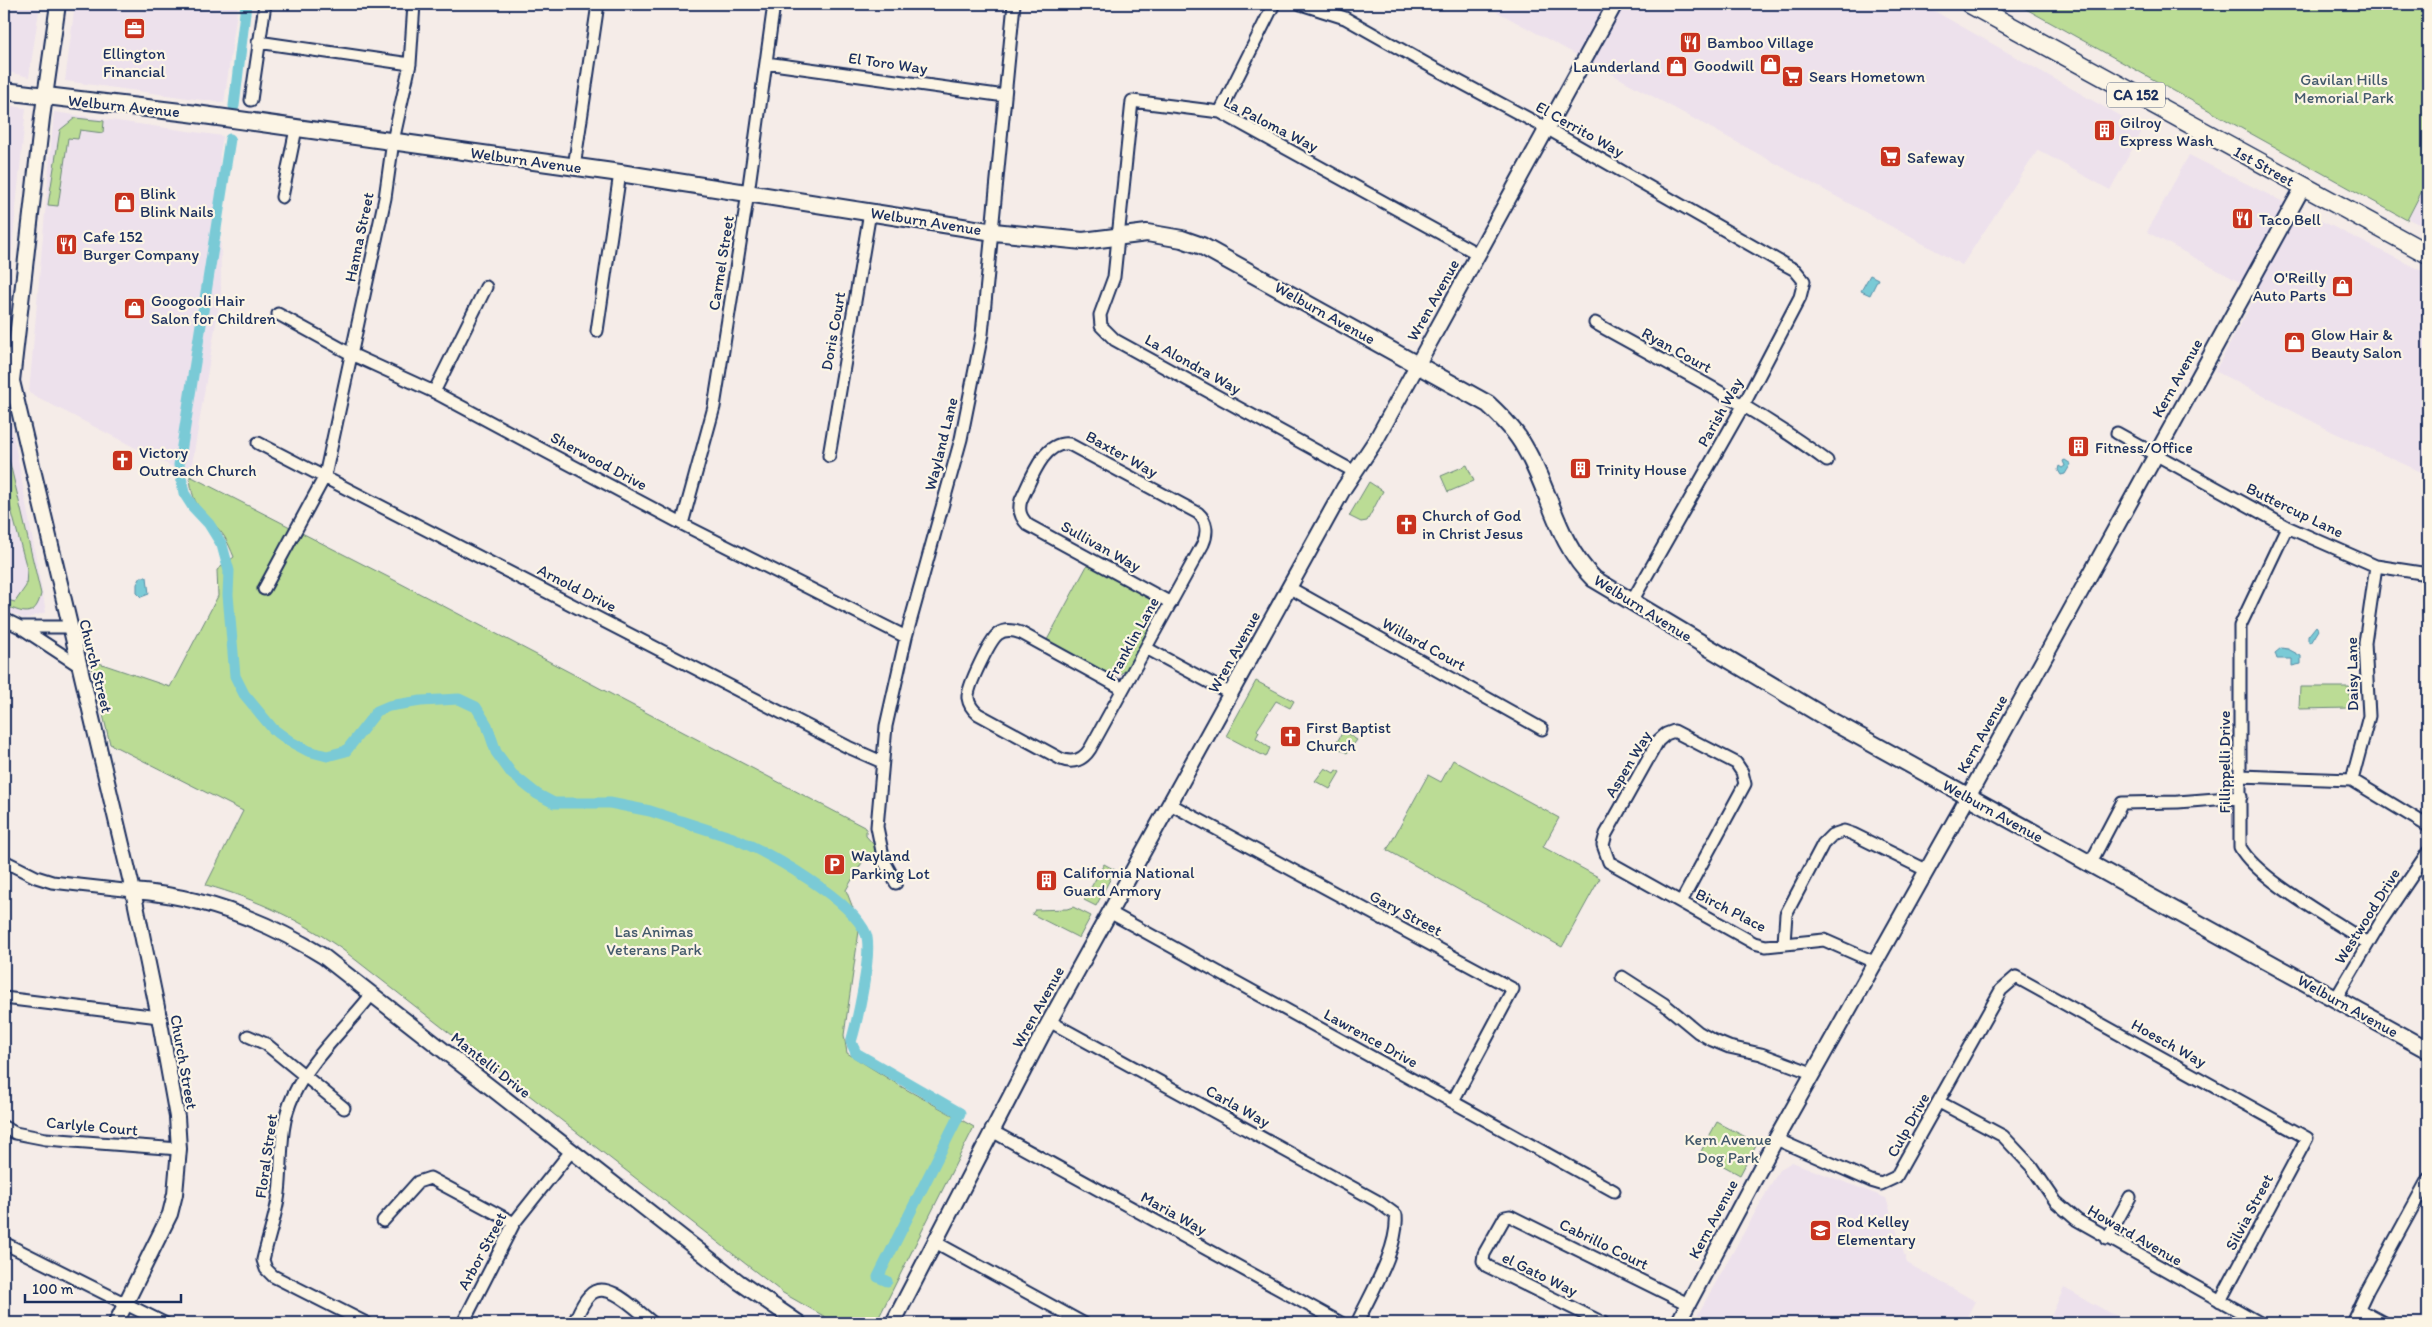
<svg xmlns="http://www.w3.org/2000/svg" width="2432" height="1327" font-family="Itim,sans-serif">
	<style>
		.built { fill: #ede1ec }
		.green { fill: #bbdc95; stroke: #6b867a }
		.water { fill: #7acad6; stroke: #548ca6 }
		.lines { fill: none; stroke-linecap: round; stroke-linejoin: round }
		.canal { stroke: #7acad6; stroke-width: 11 }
		.minor-casing { stroke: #1b2f5e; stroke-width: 15 }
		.tertiary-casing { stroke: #1b2f5e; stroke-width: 18 }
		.secondary-casing { stroke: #1b2f5e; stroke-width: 20 }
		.primary-casing { stroke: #1b2f5e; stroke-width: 21 }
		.minor { stroke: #fcf5e5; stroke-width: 11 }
		.tertiary { stroke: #fcf5e5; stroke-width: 14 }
		.secondary { stroke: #fcf5e5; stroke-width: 16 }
		.primary { stroke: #fcf5e5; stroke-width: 18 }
		.labels { text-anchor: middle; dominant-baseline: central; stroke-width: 4.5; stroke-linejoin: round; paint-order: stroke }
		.shield { fill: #fcf5e5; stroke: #5e6a86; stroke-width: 1 }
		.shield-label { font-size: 15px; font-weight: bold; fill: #1b2f5e }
		.poi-label { font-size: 16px; fill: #1b2f5e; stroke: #fcf5e5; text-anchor: start }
		.street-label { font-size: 16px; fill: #1b2f5e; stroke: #fcf5e5 }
		.park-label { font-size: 16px; fill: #435a6c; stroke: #fcf5e5 }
	</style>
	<rect width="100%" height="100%" fill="#f5ece8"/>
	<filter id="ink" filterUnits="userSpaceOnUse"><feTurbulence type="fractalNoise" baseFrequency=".02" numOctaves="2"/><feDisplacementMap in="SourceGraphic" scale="10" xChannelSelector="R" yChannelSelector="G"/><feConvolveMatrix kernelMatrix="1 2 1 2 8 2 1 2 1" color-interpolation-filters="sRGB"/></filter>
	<g filter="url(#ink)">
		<path class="built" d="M4 4H40L29 77 4 71Z
			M75 4H238L224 103 65 81Z
			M1483 4H1922L2143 129 2110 190 2038 150 1962 265Z
			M4 105 26 108 4 327Z
			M54 112 223 136 220 154 221 293 190 476 29 393Z
			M2189 155 2428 274V475L2333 432 2215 371 2258 292 2147 232Z
			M2428 180V228L2408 219Z
			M4 385 46 612 25 619 4 610Z
			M1792 1162 1886 1198 1907 1263 1975 1301 1964 1323H1693L1779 1170Z
			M2064 1288 2129 1323H2048Z"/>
		<path class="green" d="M2017 4H2428V179L2407 220Z
			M75 118 104 121 103 133 80 130 78 139 68 138 58 206 48 205 60 130Z
			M8 444 9 459 41 594C35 619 23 613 4 605V599L15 602 26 586 27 569 4 483V447Z
			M1467 465 1474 481 1448 492 1441 476Z
			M190 476 394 580 866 828V836L875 846V853L867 854 846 890 856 916 859 931 844 1035 847 1053 902 1087 974 1127 876 1323H836L783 1293 343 950C301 920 256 899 206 885L243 811 110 744 90 660 170 687 176 676 218 596 217 570 234 557C231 550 228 542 224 536 206 511 192 511 190 476Z
			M1369 482 1383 491 1367 521 1361 522 1349 516Z
			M1088 564 1149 598 1156 608 1154 619 1127 670 1120 674 1107 673 1047 640Z
			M1256 681 1294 701 1290 708 1276 701 1257 730 1259 732 1256 738 1270 748 1266 757 1226 736Z
			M2300 687H2350V708L2299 709Z
			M1343 731 1357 740 1347 753 1335 746Z
			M1453 760 1559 818 1543 847 1600 878 1562 947 1387 850 1428 775 1441 782Z
			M1325 768 1334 773 1336 770 1340 772 1330 789 1315 781Z
			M1104 864 1115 870 1096 906 1084 900Z
			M1073 907 1091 916 1079 938 1032 914 1035 910 1067 909Z
			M1717 1122 1757 1143 1740 1175 1700 1153Z"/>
		<path class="water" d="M1870 275 1878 279 1870 295 1861 291Z
			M2065 460 2071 464 2065 474 2061 475 2058 470 2059 466 2062 468 2065 466 2063 461Z
			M141 577H147L149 594 141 597 137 593V584Z
			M2316 626 2319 630 2311 643 2308 641V636Z
			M2281 648 2288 649 2301 656V664L2292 666V659H2277L2275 653Z"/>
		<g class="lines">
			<path class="canal" d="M234 106 246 4
				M230 139 179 465 184 493 193 507 209 524 222 545 229 571 228 595 235 676 244 694 273 729 291 742 308 751 327 756 346 751 377 711 389 706 421 701 459 699 476 707 487 725 496 752 512 774 537 794 554 803H610L650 811 733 838
				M738 840C772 855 851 899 866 934 873 951 857 1022 851 1042L856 1053 960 1113 878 1277 887 1281"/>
			<defs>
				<path id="minor" d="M1301 4 1345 18 1432 67 1548 129 1782 263 1795 270 1804 281 1800 297 1743 406 1631 603
					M258 42 410 64
					M766 63 1005 96
					M251 100 265 4
					M1220 112 1274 4
					M574 167 598 4
					M282 197 296 129
					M278 314 351 354 434 392 682 524 906 637
					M1595 323C1673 367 1755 407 1827 461
					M597 331 620 173
					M434 392 486 287
					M2117 433 2287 527 2376 566 2428 574
					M258 443 848 747 882 762
					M829 456 870 212
					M1355 472 1115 340 1101 326 1100 315 1114 277 1132 101 1220 112 1478 254
					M682 524 714 407 748 193 774 4
					M2287 527 2240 626V847C2257 879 2335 921 2367 943
					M1290 588 1542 729
					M264 589 325 476 385 198 393 141 410 64 414 4
					M4 619 20 627H69
					M20 627 78 665
					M1146 648 1231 694
					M1123 689 1021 633C1013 630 1005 629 998 634 990 640 967 687 968 698 969 705 973 710 978 714L1061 759C1073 764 1083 760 1090 749L1203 544C1208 533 1207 521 1198 513L1069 444C1043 441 1031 480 1021 500 1018 510 1020 517 1028 525L1171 603
					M2241 776 2352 780 2428 826
					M2352 780 2369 716 2365 643 2376 566
					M1170 804 1513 989 1453 1101
					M4 861 36 877 52 882 133 891
					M2090 864 2122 803 2178 802 2241 797
					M896 883 884 861 877 827 886 726 906 637 961 439 982 334 1014 4
					M1681 902 1745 784 1742 772 1736 763 1674 731 1666 734 1658 741 1606 834 1603 845 1609 862 1754 943 1766 946 1824 940 1874 962
					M1111 913 1614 1191
					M1784 943 1786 914 1823 844 1832 835 1844 831 1853 834 1926 870
					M1622 977 1664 1004 1698 1032 1712 1040 1729 1047 1761 1054 1812 1073
					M4 998 159 1017
					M2336 998 2382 920 2428 852
					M1049 1021 1377 1201 1396 1215C1399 1248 1371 1293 1357 1323
					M248 1036 266 1044 344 1108
					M1939 1102 2003 1136 2032 1167 2056 1202 2077 1220 2260 1323
					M4 1127 15 1133 46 1139 179 1149
					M992 1131 1341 1323
					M1776 1139 1871 1181 1881 1184 1896 1177 2001 990 2016 977 2307 1138 2220 1301
					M383 1221 418 1182 430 1178 514 1223
					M2107 1239 2130 1197
					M935 1242 1083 1323
					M4 1243 164 1323
					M2358 1309 2384 1323
					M366 1323 273 1276 266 1269 263 1260C268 1238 276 1216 279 1193 283 1160 278 1128 293 1096 309 1061 348 1025 372 994
					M463 1323 514 1223 572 1150
					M574 1323C578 1314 582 1303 589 1296 606 1276 638 1312 653 1323
					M1603 1323 1487 1266 1483 1261 1484 1254 1505 1217 1510 1216 1520 1221 1688 1304
					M2352 1323 2367 1291 2428 1179"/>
				<path id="tertiary" d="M58 4 42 118 12 381 133 891 159 1017 177 1117 179 1149 175 1194 170 1214 116 1323
					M133 891C202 896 265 920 323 956L739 1282 799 1323
					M893 1323 1042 1035 1344 488 1376 440 1408 382 1615 4
					M1678 1323 1776 1139 1968 797 2303 187"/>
				<path id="secondary" d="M4 91 189 113 620 173 994 232 1083 241 1147 233 1182 239 1202 246 1488 404C1502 417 1516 431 1525 448 1551 492 1556 542 1594 579L1835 723 2428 1050"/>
				<path id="primary" d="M1970 4 2428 254"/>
			</defs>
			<use href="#minor" class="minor-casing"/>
			<use href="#tertiary" class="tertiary-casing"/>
			<use href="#secondary" class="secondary-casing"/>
			<use href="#primary" class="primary-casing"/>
			<use href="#minor" class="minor"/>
			<use href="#tertiary" class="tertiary"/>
			<use href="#secondary" class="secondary"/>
			<use href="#primary" class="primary"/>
		</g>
	</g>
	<defs>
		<symbol id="office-square" viewBox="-11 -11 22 22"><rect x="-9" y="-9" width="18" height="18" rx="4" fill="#c8321e" stroke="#fcf5e5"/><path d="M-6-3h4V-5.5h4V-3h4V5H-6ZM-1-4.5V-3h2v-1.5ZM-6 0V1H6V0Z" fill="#fff"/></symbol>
		<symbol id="restaurant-square" viewBox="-11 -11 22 22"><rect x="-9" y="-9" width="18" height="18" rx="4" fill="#c8321e" stroke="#fcf5e5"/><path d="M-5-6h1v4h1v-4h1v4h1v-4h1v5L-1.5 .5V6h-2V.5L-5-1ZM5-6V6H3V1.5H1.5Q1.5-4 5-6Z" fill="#fff"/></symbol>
		<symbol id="shop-square" viewBox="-11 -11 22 22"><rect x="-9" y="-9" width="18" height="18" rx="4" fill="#c8321e" stroke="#fcf5e5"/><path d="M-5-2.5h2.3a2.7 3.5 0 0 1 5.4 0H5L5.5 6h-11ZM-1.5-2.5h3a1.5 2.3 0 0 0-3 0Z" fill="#fff"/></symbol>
		<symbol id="supermarket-square" viewBox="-11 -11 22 22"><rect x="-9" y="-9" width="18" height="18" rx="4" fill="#c8321e" stroke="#fcf5e5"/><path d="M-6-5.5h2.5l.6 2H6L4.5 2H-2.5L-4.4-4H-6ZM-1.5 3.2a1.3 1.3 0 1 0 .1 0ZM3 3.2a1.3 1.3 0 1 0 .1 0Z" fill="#fff"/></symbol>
		<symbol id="building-square" viewBox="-11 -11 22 22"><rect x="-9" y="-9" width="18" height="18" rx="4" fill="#c8321e" stroke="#fcf5e5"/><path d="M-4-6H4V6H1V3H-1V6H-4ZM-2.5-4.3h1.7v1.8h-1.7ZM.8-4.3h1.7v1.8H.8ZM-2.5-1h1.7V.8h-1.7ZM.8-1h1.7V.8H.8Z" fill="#fff"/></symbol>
		<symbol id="church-square" viewBox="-11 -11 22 22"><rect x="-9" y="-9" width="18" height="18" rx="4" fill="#c8321e" stroke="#fcf5e5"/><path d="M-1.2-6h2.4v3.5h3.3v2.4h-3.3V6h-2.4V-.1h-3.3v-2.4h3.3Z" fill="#fff"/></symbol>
		<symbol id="parking-square" viewBox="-11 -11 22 22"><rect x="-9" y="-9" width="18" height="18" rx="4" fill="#c8321e" stroke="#fcf5e5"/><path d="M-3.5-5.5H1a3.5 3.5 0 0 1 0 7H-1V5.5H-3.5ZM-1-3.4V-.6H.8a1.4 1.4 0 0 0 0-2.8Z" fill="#fff"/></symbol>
		<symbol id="school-square" viewBox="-11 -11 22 22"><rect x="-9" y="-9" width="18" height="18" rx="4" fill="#c8321e" stroke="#fcf5e5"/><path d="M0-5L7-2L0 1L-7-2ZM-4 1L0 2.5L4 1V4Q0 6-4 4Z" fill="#fff"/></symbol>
	</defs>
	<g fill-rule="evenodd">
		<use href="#office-square" x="122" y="16" width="25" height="25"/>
		<use href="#restaurant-square" x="1678" y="30" width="25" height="25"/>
		<use href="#shop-square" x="1758" y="52" width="25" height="25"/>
		<use href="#shop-square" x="1664" y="54" width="25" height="25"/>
		<use href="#supermarket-square" x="1780" y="64" width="25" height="25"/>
		<use href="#building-square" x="2092" y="118" width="25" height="25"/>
		<use href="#supermarket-square" x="1878" y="144" width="25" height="25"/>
		<use href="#shop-square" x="112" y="190" width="25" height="25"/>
		<use href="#restaurant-square" x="2230" y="206" width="25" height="25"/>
		<use href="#restaurant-square" x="54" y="232" width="25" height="25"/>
		<use href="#shop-square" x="2330" y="274" width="25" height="25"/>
		<use href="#shop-square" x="122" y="296" width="25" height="25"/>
		<use href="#shop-square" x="2282" y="330" width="25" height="25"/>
		<use href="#building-square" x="2066" y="434" width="25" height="25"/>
		<use href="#church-square" x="110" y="448" width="25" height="25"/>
		<use href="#building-square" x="1568" y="456" width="25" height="25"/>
		<use href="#church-square" x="1394" y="512" width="25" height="25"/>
		<use href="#church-square" x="1278" y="724" width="25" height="25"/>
		<use href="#parking-square" x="822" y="852" width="25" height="25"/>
		<use href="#building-square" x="1034" y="868" width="25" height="25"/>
		<use href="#school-square" x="1808" y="1218" width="25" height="25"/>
	</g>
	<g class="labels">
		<rect class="shield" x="2107" y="82.5" width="58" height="25" rx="4"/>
		<g class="shield-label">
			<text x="2136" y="95">CA 152</text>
		</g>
		<g class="poi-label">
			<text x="1707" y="42">Bamboo Village</text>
			<text x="134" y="53" text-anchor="middle">Ellington<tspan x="134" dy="18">Financial</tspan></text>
			<text x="1754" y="65" text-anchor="end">Goodwill</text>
			<text x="1660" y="66" text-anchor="end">Launderland</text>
			<text x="1809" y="76">Sears Hometown</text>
			<text x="2120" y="122">Gilroy<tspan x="2120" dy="18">Express Wash</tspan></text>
			<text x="1907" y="157">Safeway</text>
			<text x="140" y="193">Blink<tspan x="140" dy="18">Blink Nails</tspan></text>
			<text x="2259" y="219">Taco Bell</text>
			<text x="83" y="236">Cafe 152<tspan x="83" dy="18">Burger Company</tspan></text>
			<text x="2326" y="277" text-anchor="end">O'Reilly<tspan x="2326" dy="18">Auto Parts</tspan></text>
			<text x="151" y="300">Googooli Hair<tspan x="151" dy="18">Salon for Children</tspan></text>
			<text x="2311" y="334">Glow Hair &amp;<tspan x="2311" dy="18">Beauty Salon</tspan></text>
			<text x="2095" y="447">Fitness/Office</text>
			<text x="139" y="452">Victory<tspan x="139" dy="18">Outreach Church</tspan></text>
			<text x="1596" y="469">Trinity House</text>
			<text x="1422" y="515">Church of God<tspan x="1422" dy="18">in Christ Jesus</tspan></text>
			<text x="1306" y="727">First Baptist<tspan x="1306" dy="18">Church</tspan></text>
			<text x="851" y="855">Wayland<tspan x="851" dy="18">Parking Lot</tspan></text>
			<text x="1063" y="872">California National<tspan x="1063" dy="18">Guard Armory</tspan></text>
			<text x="1837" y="1221">Rod Kelley<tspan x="1837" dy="18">Elementary</tspan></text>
		</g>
		<g class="street-label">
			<text transform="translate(888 63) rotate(8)">El Toro Way</text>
			<text transform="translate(124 106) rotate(6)">Welburn Avenue</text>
			<text transform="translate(1271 124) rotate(27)">La Paloma Way</text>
			<text transform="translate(1580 129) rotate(29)">El Cerrito Way</text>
			<text transform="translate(526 160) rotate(8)">Welburn Avenue</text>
			<text transform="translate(2264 166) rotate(29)">1st Street</text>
			<text transform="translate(926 221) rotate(9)">Welburn Avenue</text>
			<text transform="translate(359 237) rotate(-78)">Hanna Street</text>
			<text transform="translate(721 263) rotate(-81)">Carmel Street</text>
			<text transform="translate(1433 300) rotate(-61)">Wren Avenue</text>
			<text transform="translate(1325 313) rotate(29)">Welburn Avenue</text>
			<text transform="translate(833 331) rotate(-80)">Doris Court</text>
			<text transform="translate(1677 350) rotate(29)">Ryan Court</text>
			<text transform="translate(1193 364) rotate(29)">La Alondra Way</text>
			<text transform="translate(2177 378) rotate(-61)">Kern Avenue</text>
			<text transform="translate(1720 412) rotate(-61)">Parish Way</text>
			<text transform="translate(941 444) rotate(-76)">Wayland Lane</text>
			<text transform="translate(1122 454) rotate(29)">Baxter Way</text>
			<text transform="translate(599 461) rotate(28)">Sherwood Drive</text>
			<text transform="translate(2295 510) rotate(26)">Buttercup Lane</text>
			<text transform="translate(1101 546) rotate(29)">Sullivan Way</text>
			<text transform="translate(577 588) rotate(27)">Arnold Drive</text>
			<text transform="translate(1643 608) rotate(32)">Welburn Avenue</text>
			<text transform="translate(1132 639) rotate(-61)">Franklin Lane</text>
			<text transform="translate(1424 644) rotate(29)">Willard Court</text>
			<text transform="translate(1234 652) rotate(-61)">Wren Avenue</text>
			<text transform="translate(96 666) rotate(76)">Church Street</text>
			<text transform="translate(2352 674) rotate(-91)">Daisy Lane</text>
			<text transform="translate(1982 734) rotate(-61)">Kern Avenue</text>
			<text transform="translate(2224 762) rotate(-90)">Fillippelli Drive</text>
			<text transform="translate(1628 764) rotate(-59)">Aspen Way</text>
			<text transform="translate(1993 811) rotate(29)">Welburn Avenue</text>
			<text transform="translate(1731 910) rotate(27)">Birch Place</text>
			<text transform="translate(1406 913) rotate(28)">Gary Street</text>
			<text transform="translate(2367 916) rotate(-58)">Westwood Drive</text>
			<text transform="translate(2348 1006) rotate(29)">Welburn Avenue</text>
			<text transform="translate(1038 1007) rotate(-61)">Wren Avenue</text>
			<text transform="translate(1371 1038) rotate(29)">Lawrence Drive</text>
			<text transform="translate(2169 1043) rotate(29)">Hoesch Way</text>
			<text transform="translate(184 1062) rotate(80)">Church Street</text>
			<text transform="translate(491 1065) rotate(38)">Mantelli Drive</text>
			<text transform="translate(1238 1106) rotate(29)">Carla Way</text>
			<text transform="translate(1908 1125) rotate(-61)">Culp Drive</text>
			<text transform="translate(92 1126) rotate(5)">Carlyle Court</text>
			<text transform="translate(266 1156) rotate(-82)">Floral Street</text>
			<text transform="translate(2249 1212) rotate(-62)">Silvia Street</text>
			<text transform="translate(1174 1213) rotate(29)">Maria Way</text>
			<text transform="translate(1713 1219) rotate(-62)">Kern Avenue</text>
			<text transform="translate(2135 1235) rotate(30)">Howard Avenue</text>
			<text transform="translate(1604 1244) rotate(26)">Cabrillo Court</text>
			<text transform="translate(482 1251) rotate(-62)">Arbor Street</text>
			<text transform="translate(1540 1274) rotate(26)">el Gato Way</text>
		</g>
		<g class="park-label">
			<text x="2344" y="79">Gavilan Hills<tspan x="2344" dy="18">Memorial Park</tspan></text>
			<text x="654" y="931">Las Animas<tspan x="654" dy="18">Veterans Park</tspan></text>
			<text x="1728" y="1139">Kern Avenue<tspan x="1728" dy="18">Dog Park</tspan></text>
		</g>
	</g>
	<rect width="2432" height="1327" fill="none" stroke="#fcf5e5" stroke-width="20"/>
	<rect x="10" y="10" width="2412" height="1307" fill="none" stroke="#1b2f5e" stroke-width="2" filter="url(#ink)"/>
	<path d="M25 1294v8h156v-8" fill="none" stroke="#1b2f5e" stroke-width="2.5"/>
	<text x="32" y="1294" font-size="15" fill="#1b2f5e" stroke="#fcf5e5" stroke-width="4" paint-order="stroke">100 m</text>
</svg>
